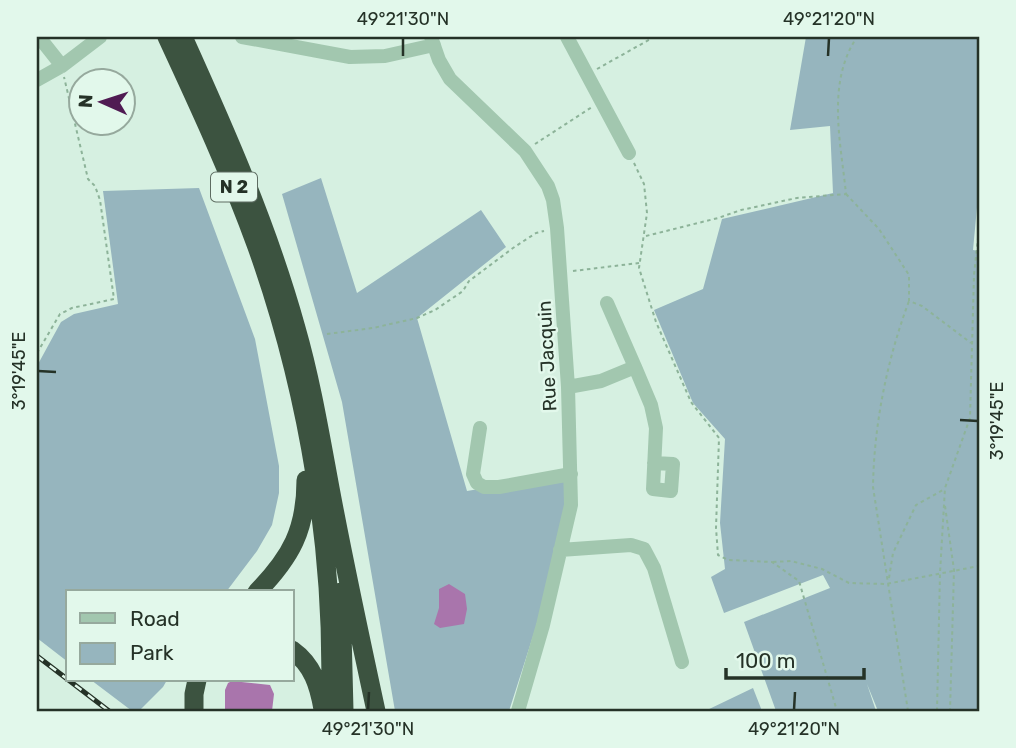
<svg xmlns="http://www.w3.org/2000/svg" width="1016" height="748" font-family="Rubik,sans-serif">
	<style>
		.green { fill: #96b5be }
		.water { fill: #a975ac }
		.lines { fill: none; stroke-linecap: round; stroke-linejoin: round }
		.path { stroke: #8db399; stroke-width: 2; stroke-dasharray: 3.5 3.5; stroke-linecap: butt }
		.minor { stroke: #a2c7af; stroke-width: 14 }
		.highway { stroke: #3c5340; stroke-width: 19 }
		.rail-casing { stroke: #253227; stroke-width: 5 }
		.rail { stroke: #e2f8eb; stroke-width: 2.5; stroke-dasharray: 8; stroke-linecap: butt }
		.ticks { fill: none; stroke: #253227; stroke-width: 2.5 }
		.labels { text-anchor: middle; dominant-baseline: central; stroke-width: 5; stroke-linejoin: round; paint-order: stroke }
		.shield { fill: #e2f8eb; stroke: #5e6d62; stroke-width: 2 }
		.shield-label { font-size: 18px; font-weight: bold; fill: #253227 }
		.street-label { font-size: 19px; fill: #253227; stroke: #e2f8eb }
		.neatline { fill: none; stroke: #253227; stroke-width: 2.5 }
		.ticks-label { font-size: 18px; text-anchor: middle; fill: #253227 }
	</style>
	<rect width="100%" height="100%" fill="#d6f0e1"/>
	<path class="green" d="M806 37H979V186L973 250 979 251V711H878L867 684 876 711H776L744 622 830 588 823 575 724 613 711 577 725 569 720 523 725 439 693 403 654 310 703 289 722 219 833 193 830 126 790 130Z
		M321 178 357 293 481 210 506 247 417 318 467 491 572 473 544 602 509 711H395L342 402 282 194Z
		M199 188 255 339 279 466V493L272 525 257 551 226 592H68V662L37 638V366L61 322 74 314 118 304 103 191Z
		M91 680H167L163 687 139 711H132Z
		M753 688 762 711H705Z"/>
	<path class="water" d="M449 584 465 594 467 609 464 624 440 628 434 624 439 608V589Z
		M232 681 270 685 274 694 272 711H225V690L228 683Z"/>
	<g class="lines">
		<path class="path" d="M597 69 654 37
			M535 144 592 107
			M634 163 644 184 647 213 639 268 656 322 691 402 719 438 716 528 718 555 728 560 772 562 799 581 837 711
			M846 194 879 229 909 275V301L922 306 971 343
			M646 236 718 218 741 210 797 198 846 194C841 143 826 83 857 37
			M573 271 639 263
			M327 334 373 328 417 318 435 310 463 291 469 281 513 248 536 233 544 231
			M37 353 60 314 72 308 114 299 100 200 95 186 88 179 64 77
			M945 506 954 570 950 711
			M773 562 791 561 822 569 849 583 886 584 979 566
			M889 578 893 553 916 505 943 490
			M908 711 873 487C874 424 887 360 909 301
			M937 711 940 573 945 488 970 418 974 275 979 229"/>
		<path class="minor" d="M39 37 62 66
			M242 37 350 57 385 56 434 45
			M431 37 439 60 450 79 525 151 548 186 553 200 557 228 568 387 571 505 543 625 518 711
			M567 37 629 153
			M37 80 62 66 100 37
			M635 367 651 405 656 428 653 489 671 491 673 464 654 463
			M568 387 601 381 635 367 607 303
			M480 428 473 474 477 483 484 487H499L571 474
			M560 550 631 545 644 549 654 568 682 662"/>
		<path class="highway" d="M167 37C199 106 231 175 257 247 309 393 336 556 330 711
			M183 37C226 132 268 227 296 328 311 380 320 434 330 488 344 563 360 637 376 711
			M257 592C291 557 306 530 306 480
			M341 592 344 711
			M292 650C313 665 319 686 323 709
			M194 711V694L197 680"/>
		<defs>
			<path id="rail" d="M37 656 109 711"/>
		</defs>
		<use href="#rail" class="rail-casing"/>
		<use href="#rail" class="rail"/>
	</g>
	<path class="ticks" d="M403 56V38M828 56 829 38M38 371 56 372M960 420 978 421M368 710 369 692M794 710 795 692"/>
	<g class="labels">
		<rect class="shield" x="211" y="172.5" width="46" height="29" rx="5"/>
		<g class="shield-label">
			<text x="234" y="187">N 2</text>
		</g>
		<g class="street-label">
			<text transform="translate(547 356) rotate(-93)">Rue Jacquin</text>
		</g>
	</g>
	<rect width="1016" height="748" fill="none" stroke="#e2f8eb" stroke-width="77"/>
	<rect x="66" y="590" width="228" height="91" fill="#e2f8eb" stroke="#96a99d" stroke-width="2"/>
	<rect x="80" y="613" width="35" height="10" fill="#a2c7af" stroke="#96a99d" stroke-width="2"/>
	<text x="130" y="626" font-size="21" fill="#253227">Road</text>
	<rect x="80" y="643" width="35" height="21" fill="#96b5be" stroke="#96a99d" stroke-width="2"/>
	<text x="130" y="660" font-size="21" fill="#253227">Park</text>
	<g transform="translate(102 102) rotate(273)"><circle r="33" fill="#e2f8eb" stroke="#96a99d" stroke-width="2"/>
	<path d="M0-5L12 26L0 18L-12 26Z" fill="#501b53"/>
	<text y="-10" font-size="19" font-weight="bold" text-anchor="middle" fill="#253227">N</text>
	</g>
	<path d="M726 668v10h138v-10" fill="none" stroke="#253227" stroke-width="3.5"/>
	<text x="736" y="668" font-size="21" fill="#253227" stroke="#e2f8eb" stroke-width="5" paint-order="stroke">100 m</text>
	<rect x="38" y="38" width="940" height="672" class="neatline"/>
	<g class="ticks-label">
		<text x="403" y="25">49°21'30"N</text>
		<text x="829" y="25">49°21'20"N</text>
		<text transform="translate(19 371) rotate(-90)" y="6">3°19'45"E</text>
		<text transform="translate(997 421) rotate(-90)" y="6">3°19'45"E</text>
		<text x="368" y="735">49°21'30"N</text>
		<text x="794" y="735">49°21'20"N</text>
	</g>
</svg>
